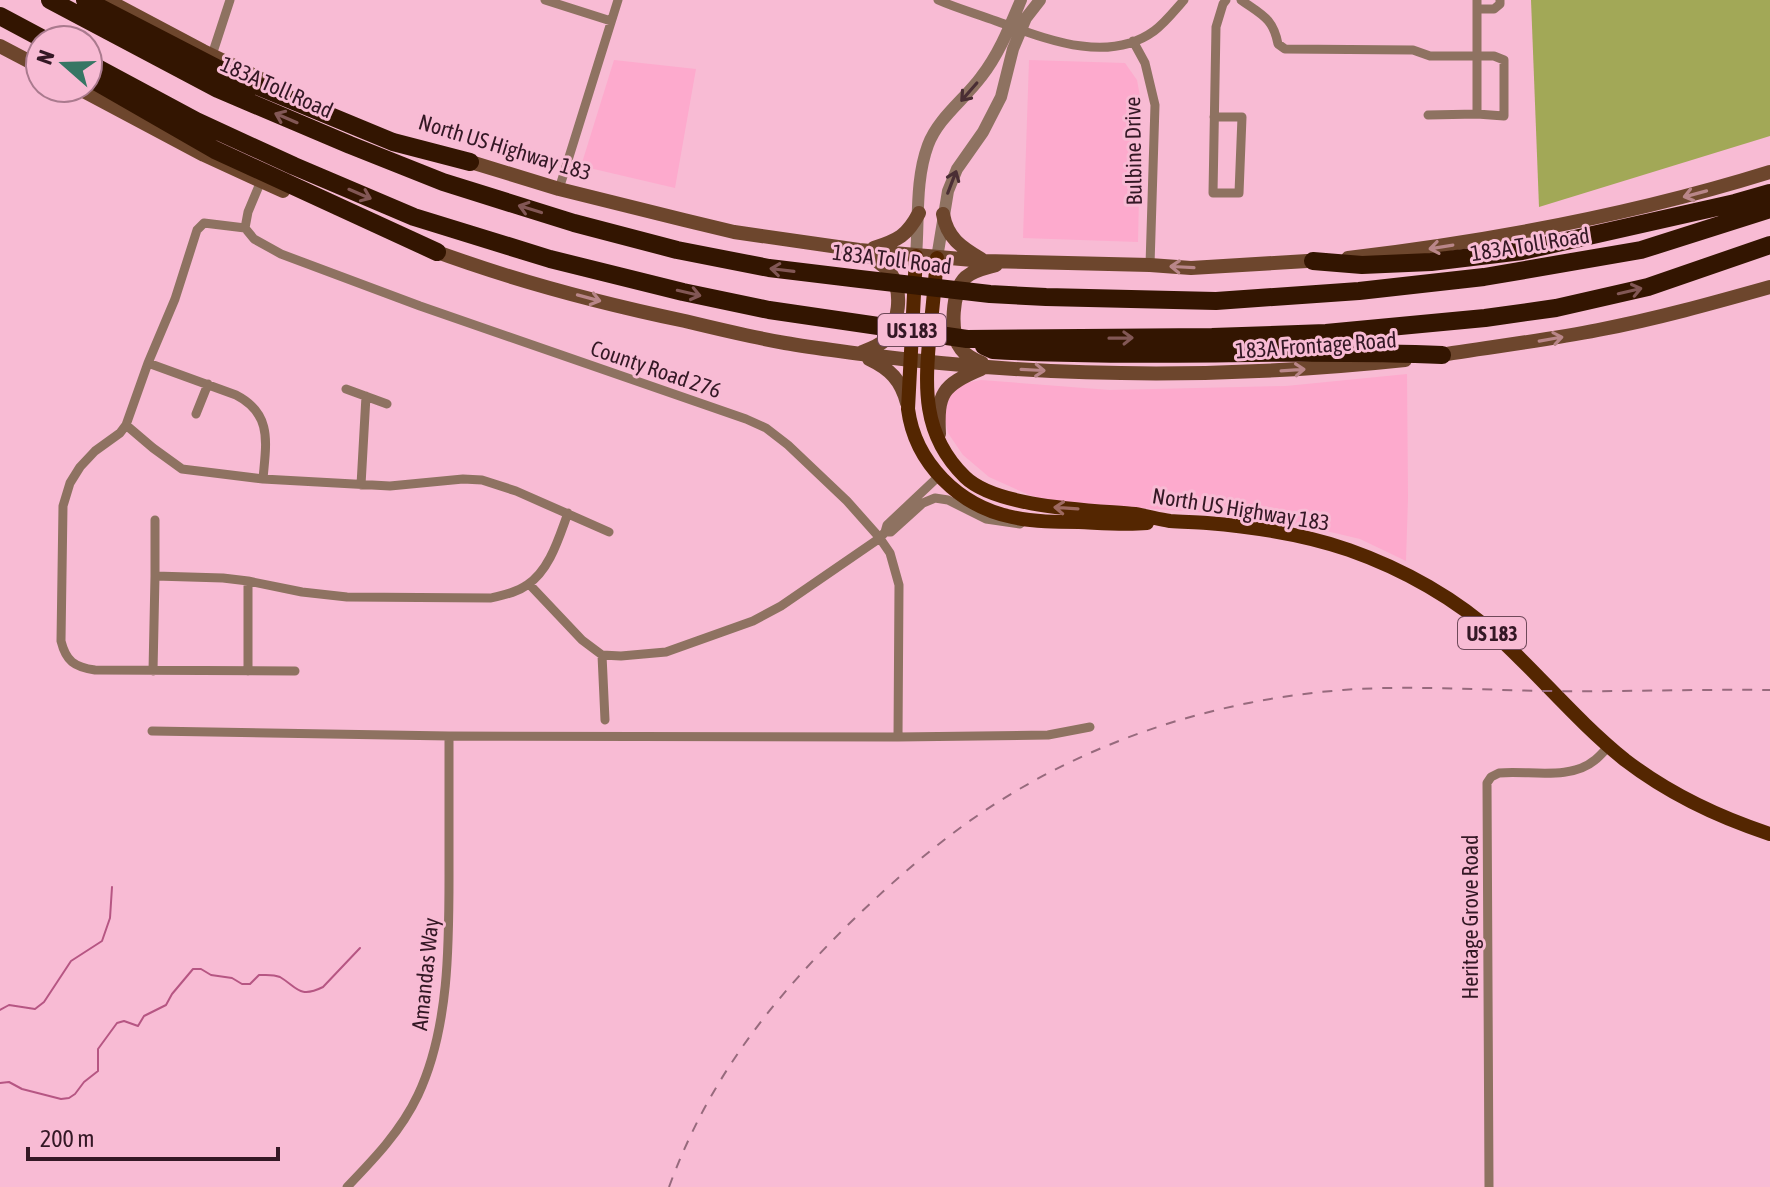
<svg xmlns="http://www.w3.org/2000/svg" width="1770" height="1187" font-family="'Asap Condensed',sans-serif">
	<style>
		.built { fill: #fdaacd }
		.green { fill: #a2a857 }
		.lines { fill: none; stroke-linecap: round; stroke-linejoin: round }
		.stream { stroke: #b65683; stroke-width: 2 }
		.minor { stroke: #8e7261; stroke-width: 9 }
		.tertiary { stroke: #8e7261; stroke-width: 12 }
		.secondary { stroke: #6d462d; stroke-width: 14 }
		.primary { stroke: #542601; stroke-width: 14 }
		.motorway { stroke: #331501; stroke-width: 18 }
		.rail { stroke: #976a7d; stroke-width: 2; stroke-dasharray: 10 10; stroke-linecap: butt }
		.oneway { stroke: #4a2e34 }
		.oneway2 { stroke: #825755 }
		.oneway3 { stroke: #b98689 }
		.oneway4 { stroke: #9e6960 }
		.labels { text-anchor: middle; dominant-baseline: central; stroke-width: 6; stroke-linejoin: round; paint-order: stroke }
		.shield { fill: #f8bbd4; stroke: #6f495a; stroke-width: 2 }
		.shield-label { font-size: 20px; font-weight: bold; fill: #341825 }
		.street-label { font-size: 22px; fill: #341825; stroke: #f8bbd4 }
	</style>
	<rect width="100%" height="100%" fill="#f8bbd4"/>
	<path class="built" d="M614 60 696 69 675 188 581 166Z
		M1029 60 1125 63 1137 80 1141 102 1138 242 1023 238Z
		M1407 374 1408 498 1406 561 1360 539 1280 520 1242 515 1054 502 1029 495 989 477 963 455 948 433 944 415 951 392 965 383 981 380 1110 390 1286 386Z"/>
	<path class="green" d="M1531 0H1770V136L1539 207Z"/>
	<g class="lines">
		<path class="stream" d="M0 1010 9 1005 35 1009 44 1002 71 961 102 941 110 918 112 887
			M0 1083 9 1082 22 1089 61 1099 69 1098 75 1094 84 1082 98 1071V1049L117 1023 124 1021 138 1026 144 1016 166 1005 172 994 193 969H201L211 975 232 978 242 984H250L259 975C266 975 273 974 280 977 297 987 299 999 323 987L360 948"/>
		<path class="minor" d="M545 0 611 21
			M938 0C956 8 977 14 996 21 1044 38 1107 65 1154 31 1165 23 1175 10 1184 0
			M1241 0C1262 15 1273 18 1278 44L1285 49 1413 50 1430 56H1477V0
			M1477 9H1494L1500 4V0
			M1133 41 1145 63 1155 105 1150 265
			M212 55 230 0
			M1428 115 1477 114V56H1494L1504 60V116L1477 114
			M1214 117H1242L1239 193H1213L1216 27 1223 4 1226 0
			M261 181 248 212 245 228 254 239 281 254 420 306 746 419 766 428 788 445 847 501 879 537 890 553 899 585 898 737
			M559 189 618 0
			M245 228 204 223 197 230 175 299 148 363 126 425 120 433 95 451 80 467 70 483 63 506 61 641C66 661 74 667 95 670L295 671
			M148 363 236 395C273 414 266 443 263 479
			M346 389 387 404
			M196 414 208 384
			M126 425 153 448 182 469 263 479 390 486 463 479 482 480 516 491 609 532
			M361 485 366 396
			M885 532H891L923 503 935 498 948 500 986 519 1020 524
			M155 576V520
			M248 581V671
			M529 584 582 640 602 655 621 656 666 652 753 621 781 606 880 538 885 532 887 525 939 476
			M602 655 605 720
			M153 671 155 576 223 578 248 581 302 592 347 597 491 598C503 595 516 593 527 585 550 570 559 537 568 513
			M152 731 449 736 898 737 1048 735 1090 727
			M347 1187C374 1159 401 1131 418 1095 451 1025 449 935 449 859 449 818 449 777 449 736
			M1489 1187 1487 783 1491 777 1499 773C1529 770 1570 781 1595 760 1600 756 1604 751 1609 746"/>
		<path class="tertiary" d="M916 256C919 220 915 180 928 145 938 118 964 100 981 77 999 54 1010 26 1021 0
			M937 258 948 191 957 169 983 132 1001 97 1013 49 1026 18 1040 0"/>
		<path class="secondary" d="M107 0 203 51 263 80
			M0 46 40 67
			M78 88 204 155 283 191
			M461 159 559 189 684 220 734 232 859 250 984 261 1150 265 1191 268 1324 260
			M943 214C947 238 961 247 981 259
			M874 248C898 240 907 236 919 213
			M429 249C512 280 599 303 685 321 718 329 751 337 785 343 813 348 841 351 869 355 1047 378 1227 379 1405 360
			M860 251C871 257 883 263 891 274 903 292 899 324 885 340 879 346 870 349 862 352
			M1348 258C1492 241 1632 215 1770 172
			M1434 356C1488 347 1543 341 1598 330 1656 319 1713 303 1770 287
			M869 359C890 369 901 380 907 403
			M982 363C975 360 966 356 961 349 949 334 952 290 966 277 974 270 986 268 996 265
			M939 434C937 394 942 385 981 369"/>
		<path class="primary" d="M916 256 908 409C915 463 959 506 1012 517 1034 522 1057 522 1079 522 1102 523 1124 525 1147 523
			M937 258C935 282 933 306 930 330 925 387 921 434 965 477 997 508 1091 510 1135 514 1147 516 1158 519 1170 521 1182 522 1195 522 1207 523 1255 527 1303 534 1349 550 1403 569 1457 599 1499 638 1542 678 1579 723 1625 760 1668 793 1718 817 1770 834"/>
		<path class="motorway" d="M50 0 218 89 350 145 443 182 574 223 677 250 769 268 860 279 990 294 1046 297 1216 301 1359 291 1484 277 1641 250 1770 209
			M85 0 226 73 393 142 470 162
			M0 16 45 40
			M88 63 196 121 294 166 414 217 550 259 683 292 769 310 967 339 1212 337 1326 333 1485 318 1556 308 1648 287 1770 245
			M88 77 215 150 437 252
			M1313 261 1362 265 1431 262 1522 251 1735 203 1770 193
			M984 346 993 350C1142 359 1292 348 1442 355"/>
		<path class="rail" d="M669 1187C709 1078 772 999 854 919 884 890 915 862 948 837 1061 750 1201 701 1343 690 1410 685 1479 690 1547 691 1621 692 1696 689 1770 690"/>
	</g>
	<defs><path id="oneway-shaft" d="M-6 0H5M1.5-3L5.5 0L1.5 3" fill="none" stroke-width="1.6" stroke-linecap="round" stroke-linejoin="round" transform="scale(2)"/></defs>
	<g class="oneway">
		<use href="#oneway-shaft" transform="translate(969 92) rotate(131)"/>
		<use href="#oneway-shaft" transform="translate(952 182) rotate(-69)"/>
	</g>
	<g class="oneway2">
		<use href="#oneway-shaft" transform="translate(286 118) rotate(-157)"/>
		<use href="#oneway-shaft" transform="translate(360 194) rotate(23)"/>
		<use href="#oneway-shaft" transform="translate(530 209) rotate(-163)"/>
		<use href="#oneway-shaft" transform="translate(782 270) rotate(-173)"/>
		<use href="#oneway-shaft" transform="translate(1630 291) rotate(-13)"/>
		<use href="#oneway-shaft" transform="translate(689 293) rotate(13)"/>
		<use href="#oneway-shaft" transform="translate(1121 338) rotate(-1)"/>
	</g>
	<g class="oneway3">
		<use href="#oneway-shaft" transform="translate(1695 194) rotate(165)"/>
		<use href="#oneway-shaft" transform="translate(1441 247) rotate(171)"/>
		<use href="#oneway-shaft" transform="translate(1182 267) rotate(-177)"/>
		<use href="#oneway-shaft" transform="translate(589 298) rotate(15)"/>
		<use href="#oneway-shaft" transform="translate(1551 339) rotate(-10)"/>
		<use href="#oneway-shaft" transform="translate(1033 370) rotate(3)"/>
		<use href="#oneway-shaft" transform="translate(1293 370) rotate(-4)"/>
	</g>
	<use class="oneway4" href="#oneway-shaft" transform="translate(1066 508) rotate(-176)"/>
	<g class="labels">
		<g class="shield">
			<rect x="878" y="314" width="68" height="32" rx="6"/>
			<rect x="1458" y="617" width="68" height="32" rx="6"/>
		</g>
		<g class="shield-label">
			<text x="912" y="330">US 183</text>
			<text x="1492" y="633">US 183</text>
		</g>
		<g class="street-label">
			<text transform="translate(277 87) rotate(24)">183A Toll Road</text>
			<text transform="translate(505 147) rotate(17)">North US Highway 183</text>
			<text transform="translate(1133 151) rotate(-91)">Bulbine Drive</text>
			<text transform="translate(1530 244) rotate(-9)">183A Toll Road</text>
			<text transform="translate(892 259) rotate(7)">183A Toll Road</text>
			<text transform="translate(1316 345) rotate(-4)">183A Frontage Road</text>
			<text transform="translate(656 369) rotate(19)">County Road 276</text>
			<text transform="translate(1241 509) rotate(9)">North US Highway 183</text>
			<text transform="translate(1470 917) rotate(-90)">Heritage Grove Road</text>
			<text transform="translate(425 974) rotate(-84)">Amandas Way</text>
		</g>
	</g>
	<g transform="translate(64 64) rotate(290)"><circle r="38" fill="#f8bbd4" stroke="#aa7a8e" stroke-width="2"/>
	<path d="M0-6L14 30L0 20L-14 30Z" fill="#367664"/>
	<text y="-12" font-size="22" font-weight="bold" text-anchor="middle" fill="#341825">N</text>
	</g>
	<path d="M28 1147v12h250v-12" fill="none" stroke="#341825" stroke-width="4"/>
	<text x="40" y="1147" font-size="24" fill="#341825" stroke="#f8bbd4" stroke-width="6" paint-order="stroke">200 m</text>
</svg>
